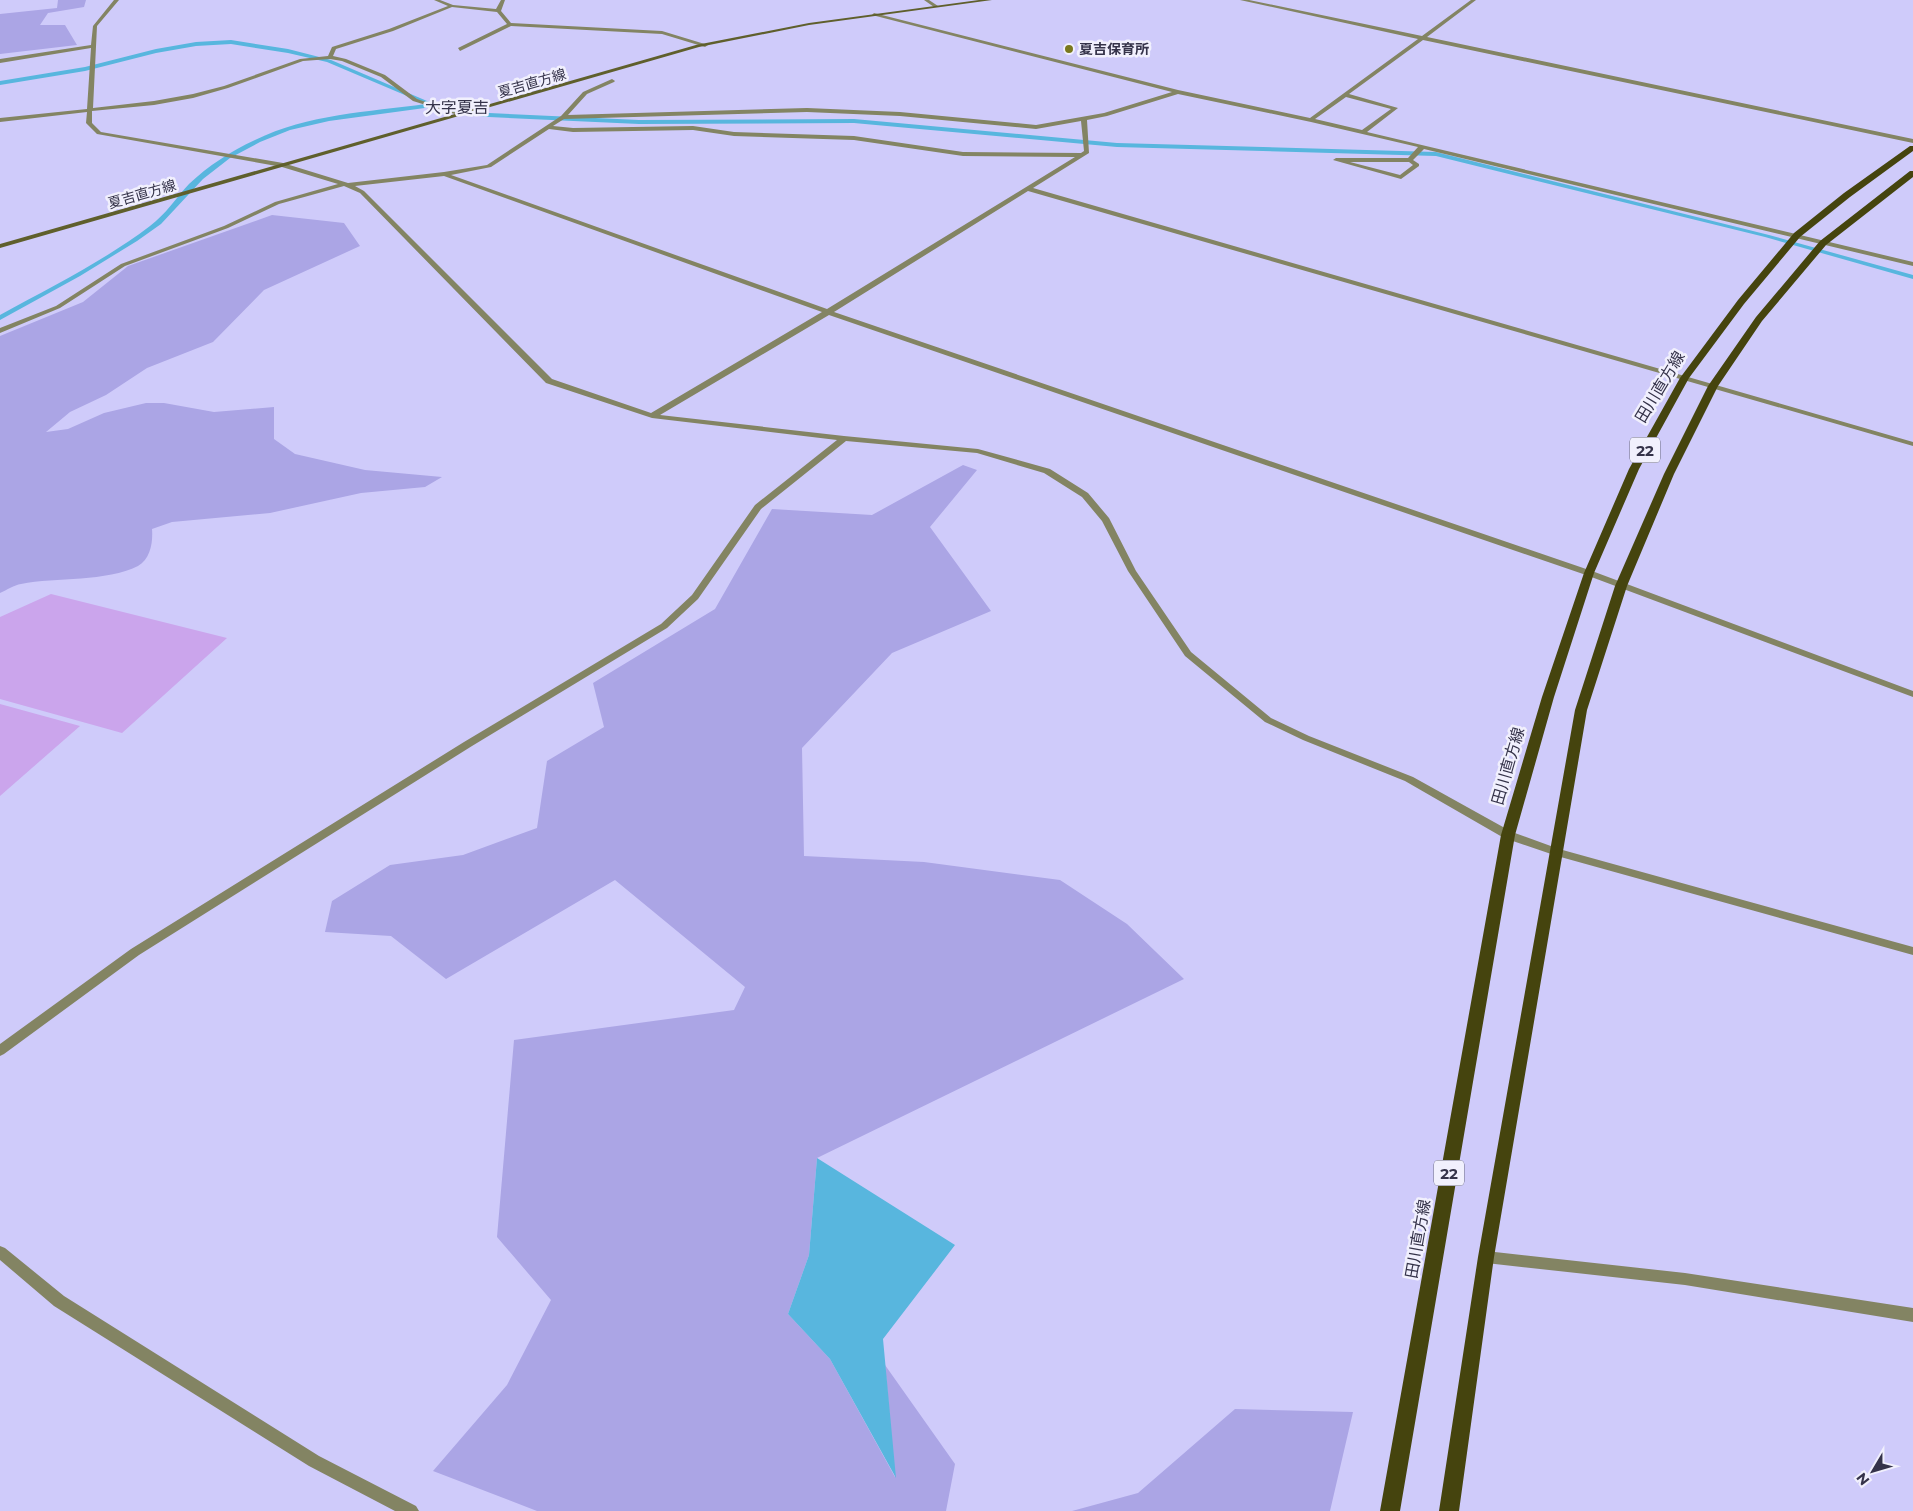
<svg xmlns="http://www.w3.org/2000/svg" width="1913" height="1511" font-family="Montserrat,'Noto Sans JP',sans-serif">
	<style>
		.green { fill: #aba5e5 }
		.water { fill: #58b6de }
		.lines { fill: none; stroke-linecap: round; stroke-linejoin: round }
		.stream { fill: #58b6de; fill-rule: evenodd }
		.building { fill: #cba5ec }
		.minor { fill: #838463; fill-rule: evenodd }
		.tertiary { fill: #838463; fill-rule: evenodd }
		.secondary { fill: #5f5f2c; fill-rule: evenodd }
		.primary { fill: #45440e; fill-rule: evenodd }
		.poi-dot { fill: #79781e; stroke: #f1f0fd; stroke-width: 2 }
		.labels { text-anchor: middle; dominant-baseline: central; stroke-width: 5; stroke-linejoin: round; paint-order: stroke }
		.far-poi-label { font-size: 14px; font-weight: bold; fill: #35334a; stroke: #f1f0fd; text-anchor: start }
		.far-street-label { font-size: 14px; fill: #35334a; stroke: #f1f0fd }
		.shield { fill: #f1f0fd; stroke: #6d6c80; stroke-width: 1 }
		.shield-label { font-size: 15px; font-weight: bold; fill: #35334a }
		.far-quarter-label { font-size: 16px; fill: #35334a; stroke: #f1f0fd }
		.street-label { font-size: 16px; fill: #35334a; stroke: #f1f0fd }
	</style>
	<rect width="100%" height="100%" fill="#cfcbfa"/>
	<path class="green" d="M58 0H86L84 7 48 13 40 25H65L77 45 0 54V14L57 8Z
		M272 215 344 223 360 246 264 290 213 342 147 368 106 395 70 412 46 432 68 429 104 413 146 403H164L214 412 274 407V439L295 454 365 470 442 477 425 487 361 493 270 513 172 522 152 529C153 541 151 559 138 566 107 582 56 577 21 584 14 585 7 590 0 593V336L83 302 128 266Z
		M963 465 977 470 930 527 991 611 892 653 802 748 804 856 924 862 1060 880 1127 924 1184 979 817 1158 809 1255 788 1314 830 1359 895 1477 885 1365 955 1464 946 1511H537L433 1471 507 1385 551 1300 497 1237 514 1040 734 1010 745 987 615 880 446 979 391 936 325 932 332 901 390 865 463 855 537 828 547 761 604 727 593 683 715 609 772 509 872 515Z
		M1235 1409 1353 1412 1330 1511H1072L1138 1493Z"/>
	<path class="water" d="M817 1158 955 1245 883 1339 896 1478 830 1359 788 1314 809 1255Z"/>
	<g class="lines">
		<path class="stream" d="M231 40 288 49 331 60 434 104 460 110 489 113 639 120 854 119 1117 143 1436 152 1769 235 1913 275V279L1765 237 1436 156 1117 147 854 123 639 124 489 117 460 114 432 107 329 121 290 130 260 142 230 158 203 179 161 224 137 241 80 276 0 320V315C51 287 104 261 150 226 166 214 176 198 189 184 208 166 231 151 255 140 308 114 368 112 426 104L327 62 288 53 231 44 196 46 156 53 85 71 0 85V81L85 67 156 49 196 42Z"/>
	</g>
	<path class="building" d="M51 594 227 638 122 733 0 699V617Z
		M0 704 80 726 0 796Z"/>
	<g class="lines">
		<path class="minor" d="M114 0H119L97 26 93 108 154 101 193 94 224 86 300 59 328 56 332 47 389 29 448 6 434 0H440L453 5 496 9 501 0H505L501 11 511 23 662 31 708 45 705 47 662 34 511 26 460 51 458 48 507 24 497 12 452 7 393 31 336 49 333 56 346 59 385 75 417 99 461 114V116L413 101 381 77 342 61 330 59 303 61 228 88 193 98 154 105 92 111V123L101 132 283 163 348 183 444 172 487 165 561 116 583 92 612 79 615 81 614 82 587 94 568 115 807 108 900 112 1036 125 1104 113 1172 92 872 15 874 13 1178 90 1310 118 1418 39 1240 0H1249L1422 36 1471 0H1476L1427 37 1913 139V143L1423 40 1349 94 1398 108 1367 132 1913 262V266L1424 149 1413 160 1419 164V166L1401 179 1333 160 1336 158H1408L1418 147 1311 122 1178 94 1107 116 1087 120 1089 153 1033 188 1913 442V446L1028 191 834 312 1592 571 1913 691V697L1586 575 829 315 660 415 844 436 978 449 1050 469 1088 493 1109 518 1136 571 1191 652 1271 718 1309 736 1413 777 1512 832 1559 849 1913 947V955L1557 856 1504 838 1405 781 1303 740 1265 722 1185 656 1128 571 1102 521 1082 497 1044 473 977 453 846 441 761 509 698 599 667 628 472 746 139 955 4 1054 0 1056V1044L131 949 464 742 661 624 692 595 755 505 837 440 652 418 546 383 360 193 344 186 279 204 228 228 125 266 60 308 0 333V328L56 306 121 264 224 226 275 202 338 184 282 167 97 134 86 123 87 112 0 122V118L87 109 91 48 0 63V59L91 45 93 26ZM1346 97 1391 109 1362 130 1315 119ZM807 112 900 116 1036 129 1081 121 1084 151 1081 153 963 152 854 136 734 132 693 126 573 128 553 126 564 119ZM549 129 573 132 693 130 734 136 854 140 963 156 1075 157 827 309 451 175 491 167ZM1350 162H1409L1413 165 1400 175ZM444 176 822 312 651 413 552 379 364 191 355 186Z
			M924 0H929L938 6 934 7Z
			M1486 1251 1685 1273 1913 1308V1322L1685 1285 1486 1263 1481 1261 1479 1257 1481 1253Z"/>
		<path class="tertiary" d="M0 1246 5 1248 64 1296 319 1456 416 1506 419 1511H395L309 1466 54 1306 0 1260Z"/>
		<path class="secondary" d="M979 0H992L809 25 699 47 0 248V244L696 45 809 23Z"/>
		<path class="primary" d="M1910 146H1913V151L1850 197 1800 237 1744 304 1689 378 1639 469 1594 573 1554 697 1515 835 1400 1511H1380L1501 835 1542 697 1584 573 1629 469 1680 378 1738 300 1794 233 1844 193Z
			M1910 171H1913V177L1826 245 1762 321 1718 386 1674 474 1627 586 1587 710 1494 1257 1459 1511H1439L1478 1257 1575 710 1615 586 1664 474 1708 386 1756 317 1820 241Z"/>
	</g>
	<circle class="poi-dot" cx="1069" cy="49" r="5"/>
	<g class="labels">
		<g class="far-poi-label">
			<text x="1079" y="49">夏吉保育所</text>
		</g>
		<g class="far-street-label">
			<text transform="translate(532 83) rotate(-16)">夏吉直方線</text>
			<text transform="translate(142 194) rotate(-16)">夏吉直方線</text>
		</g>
		<g class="shield">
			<rect x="1630" y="437.5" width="30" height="25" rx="4"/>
			<rect x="1434" y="1160.5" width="30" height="25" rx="4"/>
		</g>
		<g class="shield-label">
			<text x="1645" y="450">22</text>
			<text x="1449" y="1173">22</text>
		</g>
		<g class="far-quarter-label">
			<text x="457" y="107">大字夏吉</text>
		</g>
		<g class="street-label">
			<text transform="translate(1660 387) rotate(-59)">田川直方線</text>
			<text transform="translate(1508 766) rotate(-74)">田川直方線</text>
			<text transform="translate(1418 1239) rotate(-80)">田川直方線</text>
		</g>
	</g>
	<g transform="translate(1873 1471) rotate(232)" stroke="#f1f0fd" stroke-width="4" paint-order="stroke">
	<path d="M0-4L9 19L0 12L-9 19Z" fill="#35334a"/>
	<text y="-8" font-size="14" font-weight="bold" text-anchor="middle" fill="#35334a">N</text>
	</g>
</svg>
